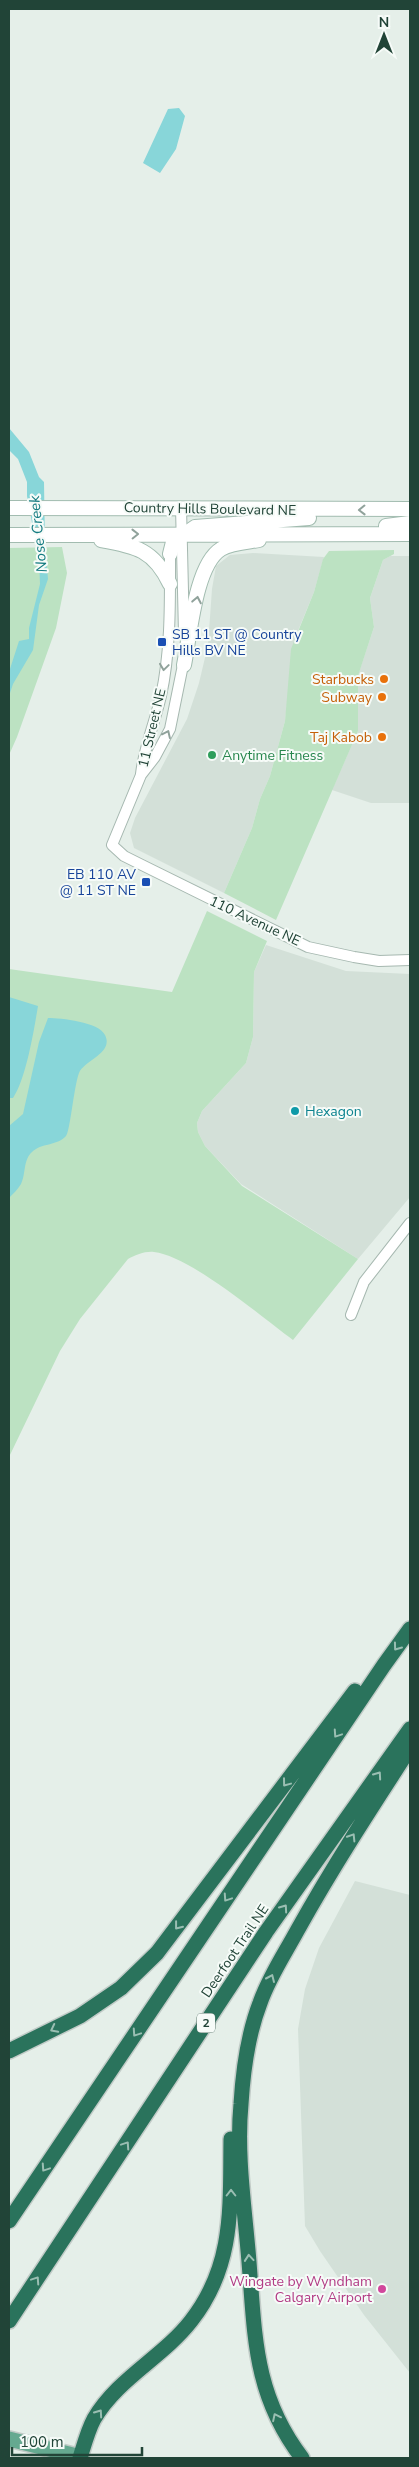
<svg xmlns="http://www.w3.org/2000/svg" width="419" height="2467" font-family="'Nunito Sans',sans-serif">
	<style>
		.built { fill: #d3e0d8 }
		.green { fill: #bce2c2 }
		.water { fill: #88d6d9 }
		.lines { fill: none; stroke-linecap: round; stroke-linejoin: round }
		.minor-casing { stroke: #a6b8b0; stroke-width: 12 }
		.secondary-casing { stroke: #a2bcb0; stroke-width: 16 }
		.primary-casing { stroke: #c1cbc7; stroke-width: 18 }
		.motorway-casing { stroke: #c1cbc7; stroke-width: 18 }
		.minor { stroke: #fff; stroke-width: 10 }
		.secondary { stroke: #fff; stroke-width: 14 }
		.primary { stroke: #65a990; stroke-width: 15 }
		.motorway { stroke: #2a735c; stroke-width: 15 }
		.oneway { stroke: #90a29b }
		.oneway2 { stroke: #9abeb2 }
		.transit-dot { fill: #1a4fb4; stroke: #f6fbf8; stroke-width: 2 }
		.food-dot { fill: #e8710a; stroke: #f6fbf8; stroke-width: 2 }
		.leisure-dot { fill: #2e9e5b; stroke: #f6fbf8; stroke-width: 2 }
		.culture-dot { fill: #0f9aa8; stroke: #f6fbf8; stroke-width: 2 }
		.hotel-dot { fill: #d1479c; stroke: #f6fbf8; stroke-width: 2 }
		.labels { text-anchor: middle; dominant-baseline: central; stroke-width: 4; stroke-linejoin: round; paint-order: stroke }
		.shield { fill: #f6fbf8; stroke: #617b71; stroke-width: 1 }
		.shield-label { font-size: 12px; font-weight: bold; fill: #214437 }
		.street-label { font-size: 14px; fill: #214437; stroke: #f6fbf8 }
		.transit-label { font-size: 14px; fill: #164399; stroke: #f6fbf8; text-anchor: start }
		.food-label { font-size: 14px; fill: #c56008; stroke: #f6fbf8; text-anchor: end }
		.leisure-label { font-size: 14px; fill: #27864d; stroke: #f6fbf8; text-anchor: start }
		.culture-label { font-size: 14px; fill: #0d838f; stroke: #f6fbf8; text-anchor: start }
		.hotel-label { font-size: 14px; fill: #b23c85; stroke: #f6fbf8; text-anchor: end }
		.water-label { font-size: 15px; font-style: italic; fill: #147b81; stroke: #f6fbf8 }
	</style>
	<rect width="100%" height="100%" fill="#e5efe9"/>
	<path class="built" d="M253 553 324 557 314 592 295 638 285 721 270 776 260 799 252 828 224 893 134 848 130 833 135 818 187 719 199 683 208 645 212 589 216 566 230 555Z
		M390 556H410V803H371L332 790 358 731V675L374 627 370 598 383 560Z
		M266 945 346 971 410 974V1197L358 1259 241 1184 205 1146 198 1132 197 1123 202 1111 246 1063 253 1037 254 972Z
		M355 1881 410 1895V2373L364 2315 320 2251 305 2226 298 2029 305 1989 319 1948Z"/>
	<path class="green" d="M62 547 67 573 56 628 17 737 9 755V548Z
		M394 550V554L383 560 370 598 374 627 358 676V731L276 920 224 893 252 828 260 799 270 776 285 721 291 649 314 592 323 559 329 551Z
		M207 911 267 941 254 972 253 1037 246 1063 202 1111 197 1123 198 1132 205 1146 242 1186 358 1259 293 1340C262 1317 190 1256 154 1252 145 1251 136 1255 128 1259L80 1319 60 1351 9 1457V969L172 992Z"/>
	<path class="water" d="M179 108 185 116 176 149 160 173 143 163 168 109Z
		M9 428 29 452 39 477 44 482 45 547 48 579 39 605 33 650 13 684 9 696V709V672L19 641 29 639V628L40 584 39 560 27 496V482L18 459 9 450Z
		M9 997 38 1006C34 1030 26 1079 13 1098H9Z
		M48 1018C61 1018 99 1022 105 1035 114 1053 85 1060 79 1073 74 1086 70 1132 66 1136 57 1146 41 1143 32 1152 23 1160 26 1174 21 1184 18 1189 13 1194 9 1198V1126L23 1114 39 1042Z"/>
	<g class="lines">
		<defs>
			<path id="minor" d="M181 507 184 633
				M184 660 170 729 155 757 141 775 112 845 124 856 142 865 308 947 354 957 379 961 410 960
				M141 774C144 747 155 722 161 696 171 650 170 601 170 554
				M351 1315 364 1282 410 1223"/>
			<path id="secondary" d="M9 508 410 509
				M386 526 410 523
				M9 535 410 534
				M101 540C136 546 154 550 170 584
				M170 554 173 542 195 527 309 518
				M184 665C190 636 195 565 221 549 231 543 248 542 259 540"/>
			<path id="primary" d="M9 2439 81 2457"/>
			<path id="motorway" d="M9 2051 80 2016 121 1988 157 1953 355 1691
				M9 2221 384 1665 410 1629
				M9 2321 266 1932 410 1729
				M80 2458C84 2445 88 2430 94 2419 117 2379 163 2357 191 2321 235 2265 230 2206 231 2139
				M302 2458C254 2395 255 2337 249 2262 245 2210 236 2156 241 2104 243 2071 248 2034 260 2003 269 1977 284 1955 297 1931 332 1868 371 1808 410 1748"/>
		</defs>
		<use href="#minor" class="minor-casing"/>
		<use href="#secondary" class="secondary-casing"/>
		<use href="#primary" class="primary-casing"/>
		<use href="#motorway" class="motorway-casing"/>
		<use href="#minor" class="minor"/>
		<use href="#secondary" class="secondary"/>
		<use href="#primary" class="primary"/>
		<use href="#motorway" class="motorway"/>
	</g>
	<defs><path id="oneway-chevron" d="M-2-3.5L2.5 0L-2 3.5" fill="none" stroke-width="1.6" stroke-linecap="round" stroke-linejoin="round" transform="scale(1.25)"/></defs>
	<g class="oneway">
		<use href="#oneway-chevron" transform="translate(362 510) rotate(179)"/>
		<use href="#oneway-chevron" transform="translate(135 534) rotate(-1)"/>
		<use href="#oneway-chevron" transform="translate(197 600) rotate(-79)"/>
		<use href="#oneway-chevron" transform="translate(164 667) rotate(98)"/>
		<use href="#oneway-chevron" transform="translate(167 734) rotate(-65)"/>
	</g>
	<g class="oneway2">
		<use href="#oneway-chevron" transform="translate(397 1647) rotate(126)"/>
		<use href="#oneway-chevron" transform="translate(337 1734) rotate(124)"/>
		<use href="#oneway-chevron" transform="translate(378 1775) rotate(-55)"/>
		<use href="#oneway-chevron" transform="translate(286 1783) rotate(127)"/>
		<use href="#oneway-chevron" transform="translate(352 1837) rotate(-58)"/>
		<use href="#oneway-chevron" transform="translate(227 1898) rotate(124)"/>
		<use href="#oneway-chevron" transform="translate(284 1908) rotate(-55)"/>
		<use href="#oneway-chevron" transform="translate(178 1926) rotate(128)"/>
		<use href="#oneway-chevron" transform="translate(271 1978) rotate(-66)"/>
		<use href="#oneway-chevron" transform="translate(54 2029) rotate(153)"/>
		<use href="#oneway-chevron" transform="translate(136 2033) rotate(124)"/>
		<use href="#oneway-chevron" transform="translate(126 2145) rotate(-56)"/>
		<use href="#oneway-chevron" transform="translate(45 2168) rotate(124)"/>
		<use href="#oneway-chevron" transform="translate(231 2193) rotate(-90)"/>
		<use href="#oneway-chevron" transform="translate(249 2258) rotate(-95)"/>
		<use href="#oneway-chevron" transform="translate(36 2280) rotate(-56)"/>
		<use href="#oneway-chevron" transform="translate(99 2413) rotate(-55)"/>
		<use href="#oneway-chevron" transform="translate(276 2417) rotate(-116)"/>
	</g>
	<g class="transit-dot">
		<rect x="157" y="637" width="10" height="10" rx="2.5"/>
		<rect x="141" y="877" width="10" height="10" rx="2.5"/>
	</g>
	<g class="food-dot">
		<circle cx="384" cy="679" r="5"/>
		<circle cx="382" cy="697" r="5"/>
		<circle cx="382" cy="737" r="5"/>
	</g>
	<circle class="leisure-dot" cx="212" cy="755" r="5"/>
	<circle class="culture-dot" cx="295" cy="1111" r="5"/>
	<circle class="hotel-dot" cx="382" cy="2289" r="5"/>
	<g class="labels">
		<rect class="shield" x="197" y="2013.5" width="18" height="19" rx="4"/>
		<g class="shield-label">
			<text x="206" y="2023">2</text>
		</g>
		<g class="street-label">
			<text transform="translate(210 509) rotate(1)">Country Hills Boulevard NE</text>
			<text transform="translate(152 728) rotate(-77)">11 Street NE</text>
			<text transform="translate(255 921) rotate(25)">110 Avenue NE</text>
			<text transform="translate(235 1951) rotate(-56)">Deerfoot Trail NE</text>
		</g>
		<g class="transit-label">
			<text x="172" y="634">SB 11 ST @ Country<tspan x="172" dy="16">Hills BV NE</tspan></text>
			<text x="136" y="874" text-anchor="end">EB 110 AV<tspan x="136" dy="16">@ 11 ST NE</tspan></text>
		</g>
		<g class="food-label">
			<text x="374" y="679">Starbucks</text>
			<text x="372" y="697">Subway</text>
			<text x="372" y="737">Taj Kabob</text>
		</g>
		<g class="leisure-label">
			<text x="222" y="755">Anytime Fitness</text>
		</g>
		<g class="culture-label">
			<text x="305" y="1111">Hexagon</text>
		</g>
		<g class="hotel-label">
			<text x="372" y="2281">Wingate by Wyndham<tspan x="372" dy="16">Calgary Airport</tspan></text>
		</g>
		<g class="water-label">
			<text transform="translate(38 534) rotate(-96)">Nose Creek</text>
		</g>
	</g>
	<rect width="419" height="2467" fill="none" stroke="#214437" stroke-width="20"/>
	<g transform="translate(384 35)" stroke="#f6fbf8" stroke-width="4" paint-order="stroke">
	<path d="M0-4L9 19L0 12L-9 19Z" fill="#214437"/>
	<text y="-8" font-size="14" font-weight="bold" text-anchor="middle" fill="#214437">N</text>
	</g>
	<path d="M12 2447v8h130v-8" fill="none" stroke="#214437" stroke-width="2.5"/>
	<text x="20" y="2447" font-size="15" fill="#214437" stroke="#f6fbf8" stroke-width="4" paint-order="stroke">100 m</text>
</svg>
